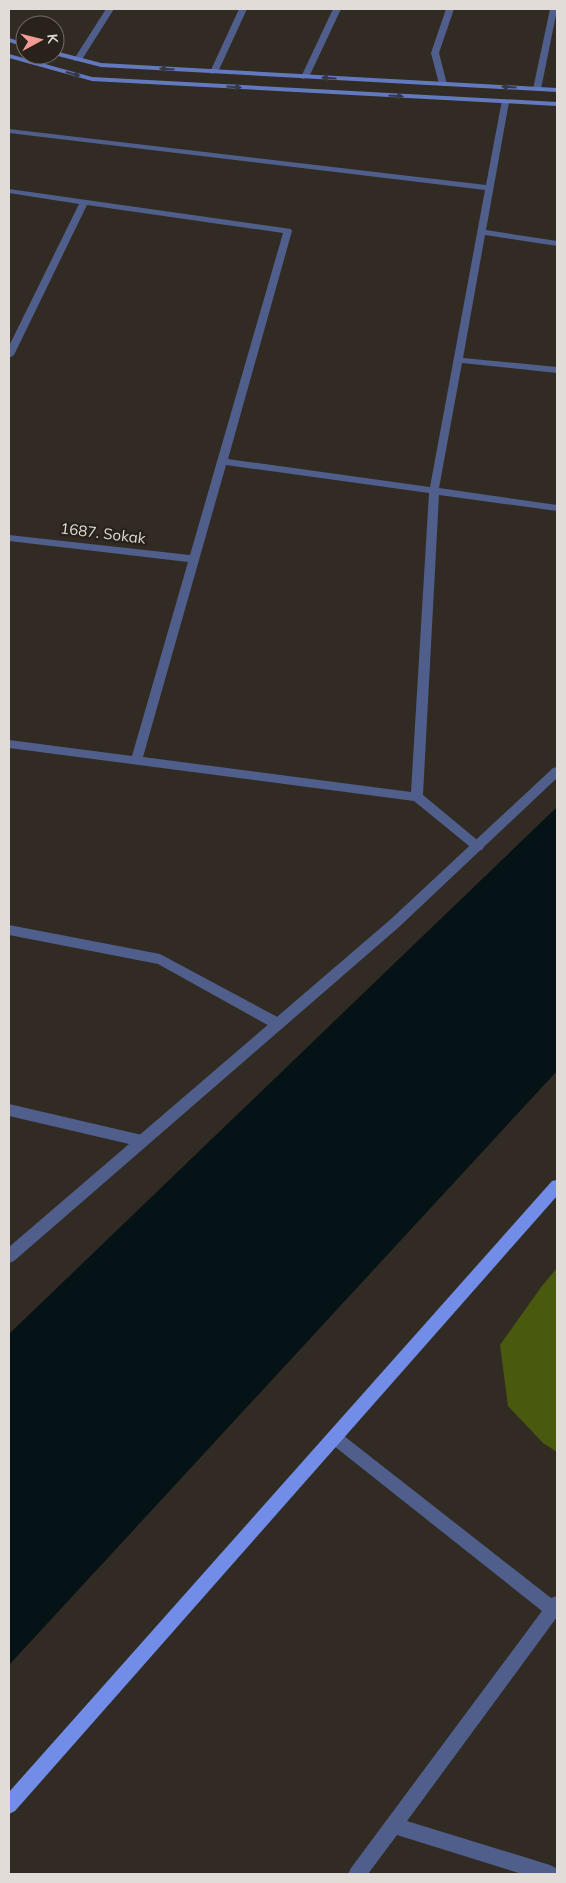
<svg xmlns="http://www.w3.org/2000/svg" width="566" height="1883" font-family="Mulish,sans-serif">
	<style>
		.green { fill: #49590d }
		.water { fill: #061316 }
		.lines { fill: none; stroke-linecap: round; stroke-linejoin: round }
		.minor { fill: #505e8b; fill-rule: evenodd }
		.tertiary { fill: #505e8b; fill-rule: evenodd }
		.secondary { fill: #6379bf; fill-rule: evenodd }
		.primary { fill: #728de8; fill-rule: evenodd }
		.oneway { fill: #373843 }
		.labels { text-anchor: middle; dominant-baseline: central; stroke-width: 5; stroke-linejoin: round; paint-order: stroke }
		.street-label { font-size: 15px; fill: #e1dcd7; stroke: #28221a }
	</style>
	<rect width="100%" height="100%" fill="#322b24"/>
	<path class="green" d="M557 1268V1452L543 1443 508 1406 500 1345 542 1286Z"/>
	<path class="water" d="M557 807V1071L9 1665V1334Z"/>
	<g class="lines">
		<path class="minor" d="M106 9H114L81 61H75L74 59Z
			M239 9H247L218 72 211 74 210 72Z
			M333 9H341L309 77 302 79 301 77Z
			M446 9H454L439 53 447 84 443 86 439 84 431 53Z
			M550 9H557V10L541 89 537 91 533 89Z
			M502 100 509 102 486 230 557 241V246L485 235 463 358 557 367V373L462 363 439 488 557 505V511L439 495 423 795 482 844 484 847 482 850H474L414 801 9 748V740L132 756 188 562 9 541V535L190 555 283 233 87 205 14 355 9 358V346L79 204 9 193V189L291 229 292 231 228 459 430 487 485 190 9 133V129L486 185ZM226 465 429 493 411 792 143 757Z
			M9 925 160 954 283 1020 284 1024 283 1028 278 1030 273 1028 158 964 9 935Z
			M9 1104 142 1135 147 1137 149 1141 147 1145 142 1147 9 1116Z
			M334 1429 339 1432 551 1598 557 1596V1617L407 1821 550 1865 556 1868 557 1874H522L397 1835 368 1874H348L351 1868 542 1611 329 1442 326 1437 329 1432Z"/>
		<path class="tertiary" d="M557 767V778L399 927 14 1261 9 1263V1247L391 919 553 768Z"/>
		<path class="secondary" d="M9 38 25 43V47L9 42Z
			M55 51 101 63 557 88V92L101 67 54 55Z
			M9 54 92 77 557 102V106L92 81 9 58Z"/>
		<path class="primary" d="M557 1180V1196L15 1811 9 1814V1792L552 1181Z"/>
	</g>
	<defs><path id="oneway-solid" d="M-6-.8H1V-3.2L6.5 0L1 3.2V.8H-6Z" transform="scale(1.25)"/></defs>
	<g class="oneway">
		<use href="#oneway-solid" transform="translate(167 69) rotate(-177)"/>
		<use href="#oneway-solid" transform="translate(73 74) rotate(15)"/>
		<use href="#oneway-solid" transform="translate(329 78) rotate(-177)"/>
		<use href="#oneway-solid" transform="translate(234 87) rotate(3)"/>
		<use href="#oneway-solid" transform="translate(509 87) rotate(-177)"/>
		<use href="#oneway-solid" transform="translate(396 96) rotate(3)"/>
	</g>
	<g class="labels">
		<g class="street-label">
			<text transform="translate(103 533) rotate(7)">1687. Sokak</text>
		</g>
	</g>
	<rect width="566" height="1883" fill="none" stroke="#e1dcd7" stroke-width="20"/>
	<g transform="translate(40 40) rotate(83)"><circle r="24" fill="#28221a" stroke="#726c66"/>
	<path d="M0-4L9 19L0 12L-9 19Z" fill="#f59b97"/>
	<text y="-8" font-size="14" font-weight="bold" text-anchor="middle" fill="#e1dcd7">K</text>
	</g>
</svg>
